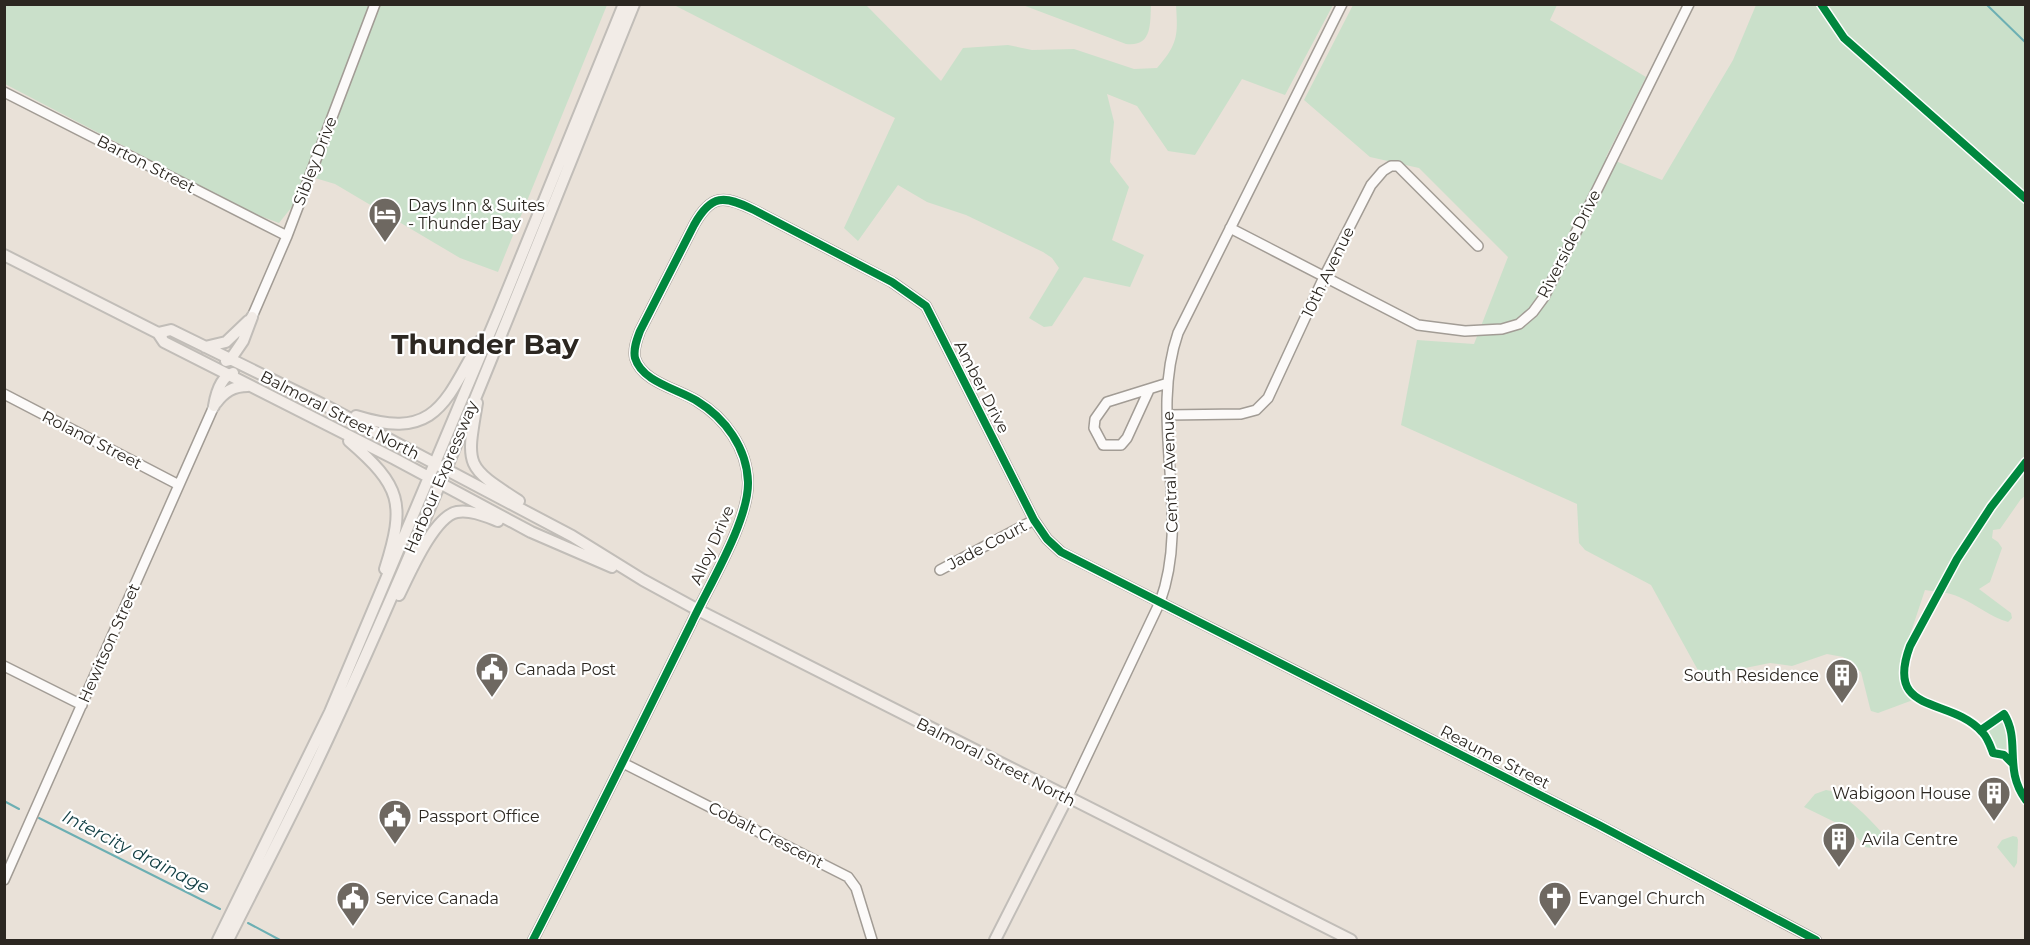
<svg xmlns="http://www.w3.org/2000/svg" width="2030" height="945" font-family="Montserrat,sans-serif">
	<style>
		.green { fill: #cae0ca }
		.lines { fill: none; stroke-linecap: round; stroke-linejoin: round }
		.stream { stroke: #6cafb3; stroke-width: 2 }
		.minor-casing { stroke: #a29c95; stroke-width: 12 }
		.major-casing { stroke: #c1bdb8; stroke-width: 14 }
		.minor { stroke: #fcfaf9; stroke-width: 9 }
		.major { stroke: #f2ece7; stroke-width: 10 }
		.cycleway-casing { stroke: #fff; stroke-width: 11 }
		.cycleway { stroke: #00873e; stroke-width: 8 }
		.labels { text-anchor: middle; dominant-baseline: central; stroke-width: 4.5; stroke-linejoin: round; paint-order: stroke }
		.street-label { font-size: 16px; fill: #2c2721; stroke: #fff }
		.poi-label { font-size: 16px; fill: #2c2721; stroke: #fff; text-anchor: start }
		.water-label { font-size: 18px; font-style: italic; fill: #144146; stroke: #fff }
		.town-label { font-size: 28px; font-weight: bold; fill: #2c2721; stroke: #fff }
	</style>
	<rect width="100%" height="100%" fill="#e9e1d8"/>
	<path class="green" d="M1020 4 1151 5C1150 25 1152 47 1126 44Z
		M4 5H607L498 272 460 258 335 184 315 178 279 223 252 213 5 84Z
		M674 5H866L941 81 963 48 1008 45 1032 50 1074 49 1134 69 1157 68C1178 44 1178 35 1176 5H1333L1285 95 1242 79 1195 155 1168 151 1137 106 1107 94 1114 122 1110 162 1129 187 1112 240 1144 255 1130 287 1084 277 1052 326 1044 327 1029 318 1059 268 1052 258 1043 252 966 215 927 202 898 185 858 241 844 228 895 118Z
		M1353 5H1557L1550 20 1646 77 1606 157 1662 180 1733 60 1756 5H2025V496L2021 499 2000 529 1993 530 1992 538 1998 542 2002 548 1990 582 1979 589 2011 613 2012 618 2008 622C1990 617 1976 604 1959 597 1948 592 1937 592 1925 590L1904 653 1900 672 1913 700 1878 713 1871 711 1870 708 1861 672 1843 657 1827 654 1792 666 1770 663 1720 673 1705 683 1651 585 1585 550 1579 543 1577 504 1401 425 1417 340 1474 344 1508 257 1419 168 1370 157 1304 100Z
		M1997 720 2003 721 2007 732 2006 749 2003 751 1992 745 1988 731Z
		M1826 790C1847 793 1872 822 1886 837L1881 842 1876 841 1871 848 1865 847 1851 830 1804 807 1815 794Z
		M2013 836 2017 837 2018 840 2017 863 2014 868 1997 847 2002 840Z"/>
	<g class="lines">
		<path class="stream" d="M1986 4 2026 43
			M4 801 19 809
			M39 818 220 909
			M248 923 280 940"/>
		<defs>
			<path id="minor" d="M4 92 287 236
				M1230 228 1418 325 1465 331 1502 329 1519 324 1533 312 1544 297 1689 4
				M252 317 287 236 375 4
				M1149 390 1127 438 1121 445H1103L1094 428 1095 419 1107 402 1168 383
				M4 394 179 485
				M1168 415 1241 414 1256 410 1268 398 1324 277 1371 185 1383 171 1391 166H1398L1478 246
				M940 570 1034 520
				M4 666 82 705
				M623 763 848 877 856 888 872 940
				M1067 798 1160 602C1192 515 1148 420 1178 333L1342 4
				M4 880 214 406
				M533 940C587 835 639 729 691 624 708 587 749 521 748 482 747 448 725 418 697 401 678 389 642 382 635 358 633 349 637 339 640 331L694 225C711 194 724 195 754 210L892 282 926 306 1034 520 1047 539 1061 552 1599 825 1816 940"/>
			<path id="major" d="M4 255 162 335
				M158 333 171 330 328 407 572 536 643 580 698 610 1351 940
				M158 333 164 342 395 459 531 532 612 567
				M205 347 226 342 248 321
				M226 361 230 360 243 341 252 317
				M216 403C224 392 233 386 248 386
				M477 403C466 467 465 466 519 501
				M214 406C216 394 220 377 233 373
				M356 416C436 441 445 402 480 341
				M349 441C401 486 406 503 385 569
				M399 595C409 575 434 516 457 512 472 510 485 516 498 521
				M218 940 330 712 499 311 624 4
				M228 940C262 872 298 804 330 734 441 495 535 248 634 4
				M995 940 1067 798"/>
		</defs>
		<use href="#minor" class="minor-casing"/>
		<use href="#major" class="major-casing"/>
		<use href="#minor" class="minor"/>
		<use href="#major" class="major"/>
		<defs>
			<path id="cycleway" d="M1821 4 1844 38 2026 199
				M1981 730 2004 714C2021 741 2003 769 2026 800
				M2012 763 2004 755 1993 753C1990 745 1988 738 1982 732 1950 696 1884 716 1910 646L1957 559 1991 507 2026 462
				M533 940C587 835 639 729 691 624 708 587 749 521 748 482 747 448 725 418 697 401 678 389 642 382 635 358 633 349 637 339 640 331L694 225C711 194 724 195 754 210L892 282 926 306 1034 520 1047 539 1061 552 1599 825 1816 940"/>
		</defs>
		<use href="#cycleway" class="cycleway-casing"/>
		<use href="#cycleway" class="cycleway"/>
	</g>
	<defs>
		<symbol id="hotel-pin" viewBox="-11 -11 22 30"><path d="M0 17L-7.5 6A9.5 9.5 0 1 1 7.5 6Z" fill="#6e6861" stroke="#fff"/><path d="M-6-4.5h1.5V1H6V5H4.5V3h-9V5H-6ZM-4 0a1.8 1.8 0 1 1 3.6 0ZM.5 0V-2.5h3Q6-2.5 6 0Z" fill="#fff"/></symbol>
		<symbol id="civic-pin" viewBox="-11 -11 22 30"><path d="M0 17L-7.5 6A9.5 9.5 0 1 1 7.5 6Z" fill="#6e6861" stroke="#fff"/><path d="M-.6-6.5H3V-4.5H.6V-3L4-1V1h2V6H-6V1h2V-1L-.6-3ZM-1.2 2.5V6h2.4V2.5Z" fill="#fff"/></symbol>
		<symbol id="building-pin" viewBox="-11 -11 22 30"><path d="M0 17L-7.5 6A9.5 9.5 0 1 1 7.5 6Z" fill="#6e6861" stroke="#fff"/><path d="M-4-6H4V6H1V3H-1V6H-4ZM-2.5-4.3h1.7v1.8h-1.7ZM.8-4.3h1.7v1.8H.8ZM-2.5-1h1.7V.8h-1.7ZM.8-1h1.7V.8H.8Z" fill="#fff"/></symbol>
		<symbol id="church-pin" viewBox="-11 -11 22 30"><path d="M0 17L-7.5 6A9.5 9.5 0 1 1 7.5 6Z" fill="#6e6861" stroke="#fff"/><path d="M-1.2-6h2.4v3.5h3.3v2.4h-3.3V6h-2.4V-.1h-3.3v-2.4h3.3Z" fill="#fff"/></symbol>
	</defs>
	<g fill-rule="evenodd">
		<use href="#hotel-pin" x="366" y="195" width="38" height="52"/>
		<use href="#civic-pin" x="473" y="650" width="38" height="52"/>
		<use href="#building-pin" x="1823" y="656" width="38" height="52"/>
		<use href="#building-pin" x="1975" y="774" width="38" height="52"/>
		<use href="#civic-pin" x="376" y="797" width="38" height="52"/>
		<use href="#building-pin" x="1820" y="820" width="38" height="52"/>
		<use href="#civic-pin" x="334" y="879" width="38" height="52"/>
		<use href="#church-pin" x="1536" y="879" width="38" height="52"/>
	</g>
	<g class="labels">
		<g class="street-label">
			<text transform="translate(315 161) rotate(-69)">Sibley Drive</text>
			<text transform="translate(146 164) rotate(27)">Barton Street</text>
			<text transform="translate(1569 244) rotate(-63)">Riverside Drive</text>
			<text transform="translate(1328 272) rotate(-64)">10th Avenue</text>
			<text transform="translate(982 387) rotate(63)">Amber Drive</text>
			<text transform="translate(340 415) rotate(27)">Balmoral Street North</text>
			<text transform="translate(92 440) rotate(27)">Roland Street</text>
			<text transform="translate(1170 472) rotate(-92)">Central Avenue</text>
			<text transform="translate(441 477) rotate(-67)">Harbour Expressway</text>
			<text transform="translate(712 545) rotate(-66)">Alloy Drive</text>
			<text transform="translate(987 545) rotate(-28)">Jade Court</text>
			<text transform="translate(109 643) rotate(-66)">Hewitson Street</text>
			<text transform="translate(1495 757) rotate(27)">Reaume Street</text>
			<text transform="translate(996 762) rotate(27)">Balmoral Street North</text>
			<text transform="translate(766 835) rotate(27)">Cobalt Crescent</text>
		</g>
		<g class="poi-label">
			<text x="408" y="205">Days Inn &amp; Suites<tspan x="408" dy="18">- Thunder Bay</tspan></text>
			<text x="515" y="669">Canada Post</text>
			<text x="1819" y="675" text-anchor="end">South Residence</text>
			<text x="1971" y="793" text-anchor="end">Wabigoon House</text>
			<text x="418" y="816">Passport Office</text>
			<text x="1862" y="839">Avila Centre</text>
			<text x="376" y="898">Service Canada</text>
			<text x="1578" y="898">Evangel Church</text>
		</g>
		<g class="water-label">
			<text transform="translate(136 852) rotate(27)">Intercity drainage</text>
		</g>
		<g class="town-label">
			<text x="485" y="344">Thunder Bay</text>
		</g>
	</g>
	<rect width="2030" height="945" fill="none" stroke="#2c2721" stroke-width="12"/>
</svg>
